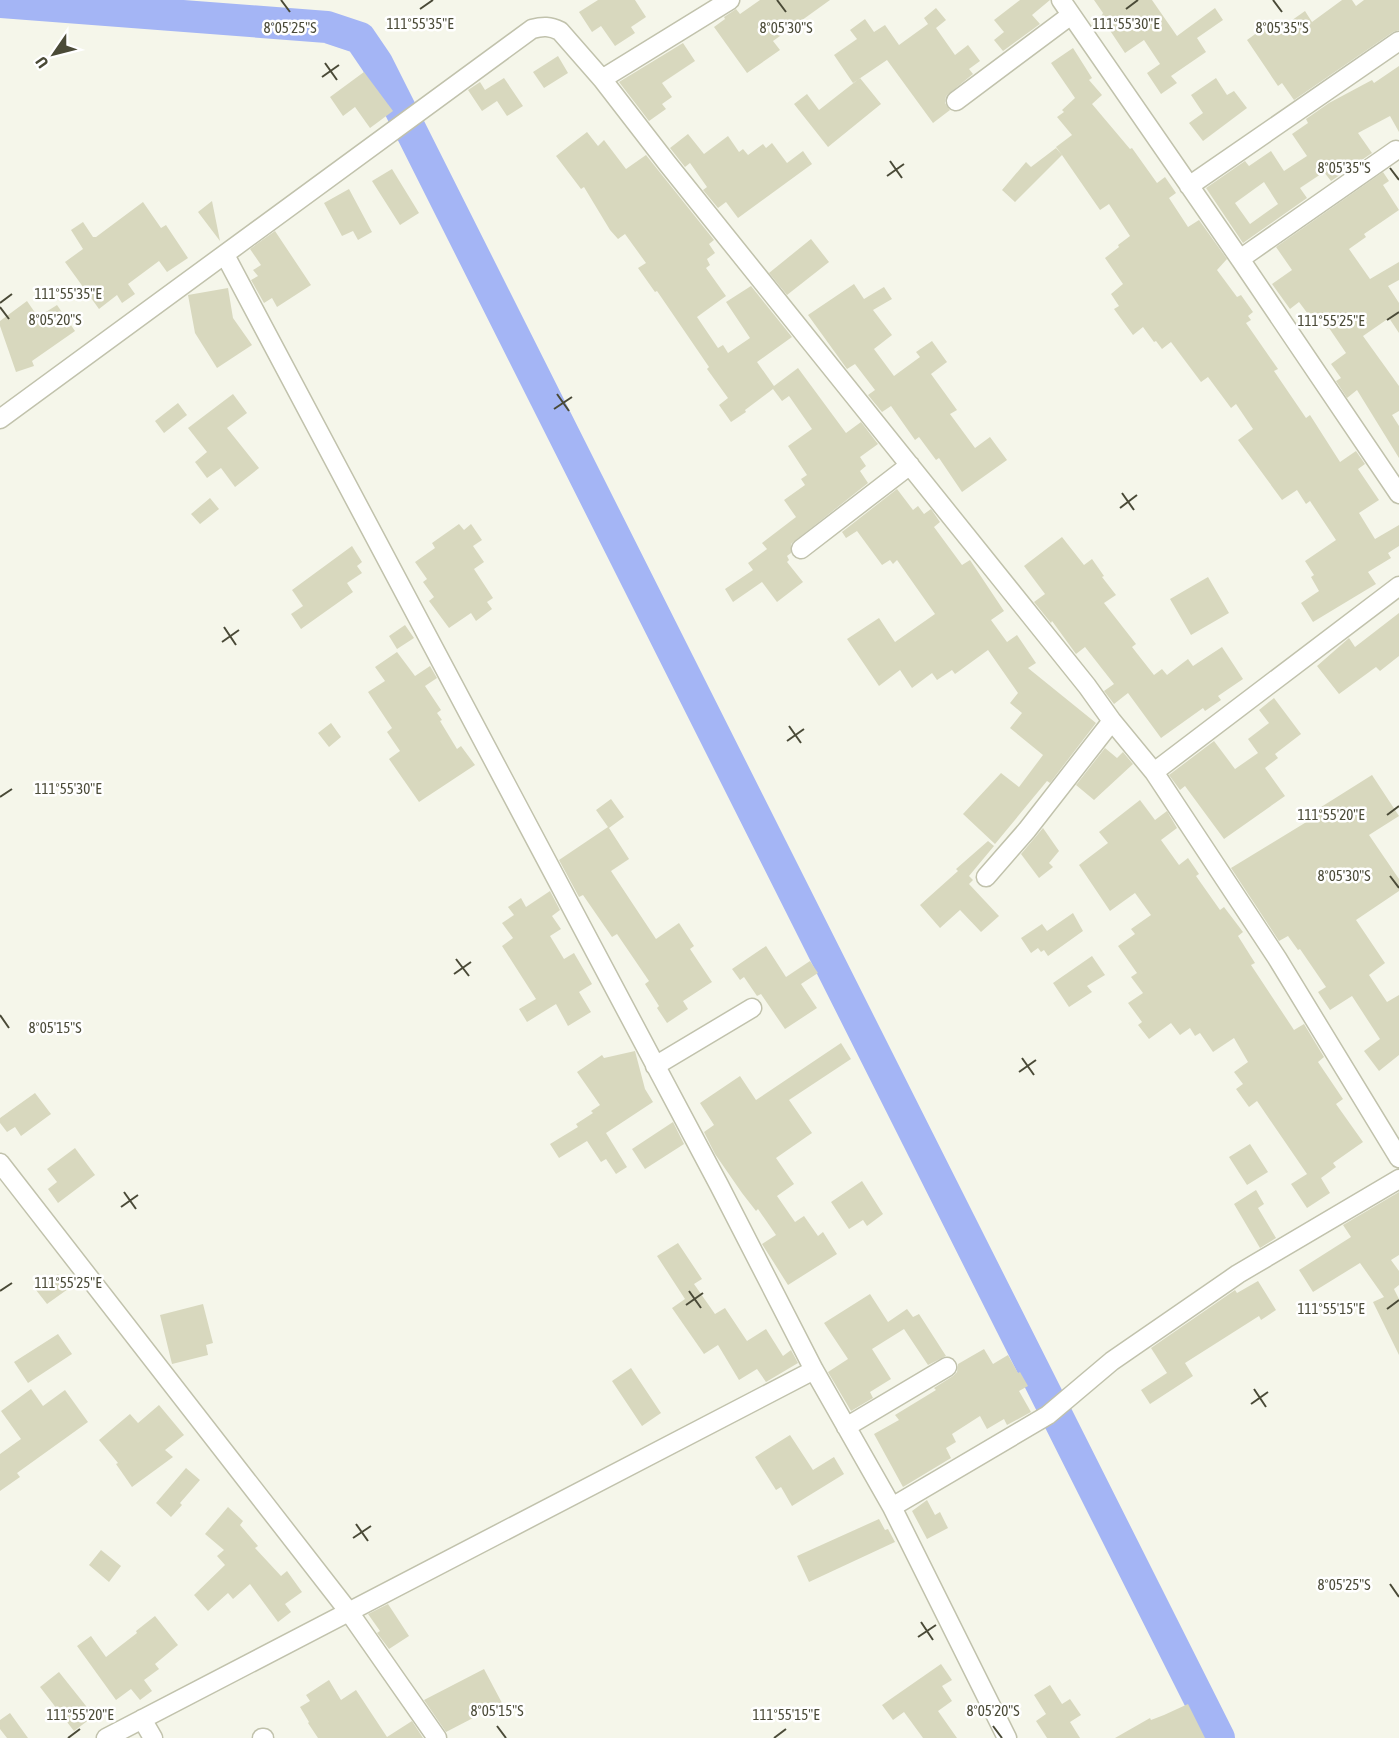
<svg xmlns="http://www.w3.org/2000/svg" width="1399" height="1738" font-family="'Asap Condensed',sans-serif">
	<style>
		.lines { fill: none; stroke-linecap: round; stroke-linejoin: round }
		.river { stroke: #a4b5f5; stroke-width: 32 }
		.building { fill: #d8d8be; fill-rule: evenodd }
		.minor-casing { stroke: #c1c2ac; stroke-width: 21 }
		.minor { stroke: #fff; stroke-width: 18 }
		.ticks { fill: none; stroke: #4a4a37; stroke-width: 2 }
		.ticks-label { font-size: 15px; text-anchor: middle; fill: #4a4a37; stroke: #fff; stroke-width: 5; stroke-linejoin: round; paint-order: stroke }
	</style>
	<rect width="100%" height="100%" fill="#f5f6ea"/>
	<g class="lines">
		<path class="river" d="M0 2 327 27 360 38 377 63 1219 1738"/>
	</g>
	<path class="building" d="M598 0H635L646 17 631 27 635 33 615 46 601 26 592 32 579 12Z
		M760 0H830L773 41 780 50 747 73 714 27 725 19 724 17 736 9 740 14Z
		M1020 0H1050L1032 15 1040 24 1003 51 994 40 1004 32 994 20Z
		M1094 0H1152L1177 36 1215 8 1223 20 1197 38 1206 52 1171 76 1177 83 1161 94 1147 73 1160 64 1144 40 1125 53 1101 17 1103 13Z
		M1342 0H1352L1356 6 1364 0H1399V30L1393 32 1294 100 1282 83 1278 86 1247 40 1272 22 1278 30 1305 11 1312 22Z
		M936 8 946 20 936 28 955 55 968 45 980 61 969 69 973 74 946 96 945 103 950 110 933 123 887 60 853 83 834 55 857 39 850 30 865 19 874 32 885 25 899 45 928 24 924 18Z
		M683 43 695 61 662 83 672 97 662 104 666 109 649 121 619 82Z
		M1073 48 1092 78 1089 80 1102 95 1092 104 1130 149 1132 148 1157 183 1165 177 1176 193 1169 198 1188 227 1199 220 1227 259 1217 270 1237 297 1241 295 1253 312 1248 316 1251 320 1246 323 1278 369 1274 371 1306 418 1310 415 1340 462 1356 451 1365 464 1358 469 1379 500 1359 513 1375 539 1399 525V546L1388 553 1391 558 1368 572 1376 584 1313 622 1301 603 1319 591 1311 577 1314 575 1305 561 1336 540 1310 501 1306 504 1297 490 1282 500 1238 440 1253 429 1236 404 1231 408 1208 377 1201 382 1171 342 1162 349 1156 341 1154 342 1143 327 1133 335 1114 309 1119 306 1111 294 1123 284 1105 258 1119 247 1118 245 1130 236 1109 204 1100 210 1062 155 1015 202 1002 190 1026 162 1031 167 1056 148 1062 155 1056 147 1072 135 1057 117 1064 112 1062 110 1075 98 1051 63Z
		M558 56 568 73 544 88 533 72Z
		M1399 66V132L1390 116 1358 133 1372 153 1331 181 1324 172 1300 188 1307 198 1243 243 1206 188 1245 161 1249 166 1271 151 1284 171 1307 156 1292 134 1308 123 1306 119 1329 103 1372 80 1374 83ZM1264 182 1278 204 1250 224 1235 203Z
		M364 72 393 111 370 128 355 107 343 116 330 97Z
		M504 78 523 106 507 116 497 101 482 111 468 90 480 82 485 90Z
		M860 78 881 104 828 147 794 104 807 94 819 110Z
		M1216 78 1227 95 1234 91 1247 108 1203 141 1189 123 1203 113 1191 95Z
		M587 132 598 146 604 140 626 169 646 155 714 240 709 244 715 253 707 259 710 265 706 268 726 296 697 317 718 348 723 345 728 353 750 338 726 302 751 286 792 337 757 362 774 386 798 368 846 433 861 422 878 444 860 457 866 466 860 471 868 483 791 544V553L787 556 789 560 787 562 803 582 777 602 762 582 733 602 725 589 753 570 748 563 767 549 762 543 796 517 784 500 805 485 801 479 807 475 788 446 812 429 789 396 782 401 773 389 745 410 746 412 731 422 719 405 728 398 707 369 709 367 657 291 655 292 638 268 646 263 625 234 618 239 610 230 584 187 581 189 556 156Z
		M688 134 704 154 728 136 739 152 743 149 748 155 763 144 766 148 772 143 787 163 803 151 812 164 738 218 726 202 718 208 703 190 707 187 690 163 685 167 670 148Z
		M392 169 419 213 400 225 372 181Z
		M1383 172 1389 181 1383 185 1399 210 1364 234 1366 237 1349 249 1370 279 1399 262V280L1388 286 1399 303V333L1389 318 1363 336 1399 386V411L1392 415 1399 426V458L1357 390 1347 398 1336 381 1341 378 1331 364 1346 353 1329 328 1327 329 1317 314 1311 318 1299 302 1290 309 1272 284 1292 270 1276 247Z
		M349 189 372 232 358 240 353 231 342 236 324 203Z
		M212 201 220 241 198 212Z
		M143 202 161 228 166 225 188 258 167 272 159 261 128 284 135 294 122 303 117 295 99 309 65 262 83 249 71 230 83 222 93 237H96Z
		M275 231 311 285 277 307 272 298 264 303 251 280 258 276 253 270 261 265 250 249Z
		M811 239 829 262 787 295 769 273Z
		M854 284 864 299 884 287 892 299 873 310 892 335 874 349 894 376 920 357 916 352 932 341 947 362 931 374 957 410 950 414 975 448 990 437 1007 460 962 492 939 458 936 460 919 437 915 440 891 406 882 412 868 395 875 390 855 364 847 369 808 315Z
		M228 288 233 318 252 345 217 368 195 333 188 295Z
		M27 301 38 317 57 305 75 331 32 361 34 366 16 372 0 326V321Z
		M233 394 247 413 227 428 259 468 235 487 221 468 207 478 195 462 207 452 188 428Z
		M178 403 187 415 164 433 155 421Z
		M897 489 913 510 918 506 924 514 931 509 940 522 934 527 962 565 970 560 1004 611 991 620 1007 642 1017 635 1036 663 1028 668 1096 723 1050 783 1047 781 995 844 963 814 1001 773 1019 787 1043 755 1010 728 1022 713 1010 703 1018 693 988 650 955 674 952 670 937 680 932 673 912 688 900 670 879 686 847 639 879 618 895 642 935 614 897 560 893 564 890 560 882 565 857 531 846 538 842 532Z
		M210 498 219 509 200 524 191 514Z
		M459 524 464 530 471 524 482 540 473 546 484 562 474 569 493 598 487 602 492 609 476 621 471 613 449 628 429 601 434 597 423 582 427 579 415 562 435 548 432 543Z
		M1062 537 1084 565 1092 559 1104 576 1102 577 1116 595 1104 603 1136 644 1132 647 1154 675 1162 669 1167 675 1188 659 1193 666 1222 647 1243 679 1218 696 1221 700 1205 711 1203 708 1161 738 1128 693 1114 704 1104 691 1114 684 1085 647 1076 654 1052 621 1051 623 1034 602 1045 594 1024 566Z
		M352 546 362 562 357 566 362 573 347 583 353 592 301 629 291 614 303 606 292 590Z
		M1208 577 1229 613 1191 635 1170 599Z
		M1399 613V656L1380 671 1376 667 1339 694 1317 666 1349 638 1355 647Z
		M405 625 414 638 397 649 389 636Z
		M397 652 415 676 430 666 437 678 425 686 441 710 437 713 442 720 440 721 457 749 461 746 475 765 419 802 389 759 400 751 387 732 392 728 368 692 385 681 375 667Z
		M1274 698 1301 734 1275 754 1278 758 1265 768 1285 796 1224 839 1185 786 1180 790 1169 775 1214 741 1235 769 1258 753 1248 739 1269 723 1259 710Z
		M331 723 341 737 329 747 318 733Z
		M1105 748 1117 758 1123 752 1133 764 1094 800 1076 785Z
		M1372 775 1399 816 1369 835 1399 879V891L1356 920 1385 963 1369 975 1387 1002 1399 995V1055L1379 1071 1364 1051 1380 1039 1352 996 1330 1010 1318 992 1326 987 1300 949 1298 950 1288 936 1279 941 1231 868 1313 818 1310 814Z
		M611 799 624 817 609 828 629 859 611 871 656 939 679 923 694 946 690 949 712 982 683 1001 688 1009 667 1023 657 1008 659 1006 645 984 649 981 617 934 612 937 583 895 579 897 559 860 608 827 596 810Z
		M1140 800 1155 820 1167 811 1177 828 1161 840 1179 865 1188 858 1199 874 1196 876 1220 910 1224 907 1243 932 1238 936 1255 963 1251 965 1294 1030 1304 1024 1324 1057 1318 1062 1343 1099 1336 1104 1363 1142 1333 1163 1336 1167 1321 1178 1330 1193 1307 1208 1291 1184 1307 1174 1257 1101 1249 1107 1236 1089 1243 1084 1234 1072 1248 1062 1234 1038 1213 1052 1200 1033 1195 1036 1190 1028 1180 1035 1171 1023 1149 1039 1138 1025 1142 1022 1128 1003 1143 993 1131 977 1137 973 1118 946 1135 934 1131 929 1151 915 1135 893 1110 911 1079 865 1108 843 1099 832Z
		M1043 828 1059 851 1049 863 1053 867 1039 878 1021 854Z
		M988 841 994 846 969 876 973 880 969 884 999 916 981 932 960 910 940 928 920 905 958 871 956 869Z
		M550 891 560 910 552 916 561 929 550 936 564 959 574 953 592 984 579 992 591 1012 568 1026 556 1004 527 1022 519 1009 536 999 502 946 513 938 502 923 514 915 508 907 521 898 526 907Z
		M1073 913 1083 931 1048 956 1044 950 1041 952 1038 948 1031 953 1021 938 1042 924 1047 931Z
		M766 946 786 977 810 961 818 973 801 984 817 1008 785 1029 761 994 757 996 744 977 740 980 732 969Z
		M1092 956 1105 975 1087 986 1092 992 1069 1007 1053 983Z
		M841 1043 851 1059 789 1100 812 1133 776 1158 794 1184 777 1196 795 1222 804 1216 818 1236 823 1232 837 1254 788 1285 762 1244 776 1235 758 1209 756 1211 742 1193 715 1154 704 1132 714 1125 700 1103 740 1076 756 1100Z
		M635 1051 645 1089 653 1102 606 1133 627 1167 616 1174 606 1159 601 1162 587 1141 559 1158 550 1144 578 1127 576 1124 593 1113 591 1111 600 1105 577 1072 602 1055 604 1058Z
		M35 1093 51 1114 21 1136 15 1127 7 1132 0 1123V1118Z
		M673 1122 684 1144 645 1169 632 1149Z
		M1250 1144 1268 1172 1247 1185 1229 1157Z
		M75 1148 95 1175 58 1203 48 1189 57 1182 47 1169Z
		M862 1181 883 1214 867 1226 863 1220 849 1229 831 1202Z
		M1256 1190 1264 1204 1258 1208 1276 1238 1260 1248 1234 1204Z
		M1399 1192V1255L1391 1260 1399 1271V1285L1394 1289 1399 1299V1355L1373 1302 1384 1297 1360 1263 1313 1292 1299 1270 1351 1237 1343 1225Z
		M678 1243 702 1279 694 1284 715 1314 725 1308 747 1341 766 1329 783 1356 791 1350 798 1363 766 1382 757 1369 739 1380 718 1345 704 1354 672 1308 685 1299 657 1256Z
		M58 1274 68 1289 47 1304 36 1290Z
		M1258 1281 1276 1310 1261 1320 1259 1316 1185 1363 1193 1376 1150 1404 1141 1390 1167 1373 1151 1348 1235 1290 1237 1293Z
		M870 1294 888 1322 907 1309 913 1317 919 1314 946 1356 928 1365 904 1329 872 1349 891 1379 870 1392 873 1398 851 1411 828 1372 848 1359 824 1323Z
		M203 1304 213 1343 206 1345 208 1355 172 1364 160 1315Z
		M58 1334 72 1354 28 1383 14 1362Z
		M984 1349 993 1364 1008 1355 1018 1373 1020 1372 1028 1386 1019 1391 1031 1412 1007 1425 1004 1419 987 1429 980 1416 952 1434 956 1442 946 1448 951 1458 903 1487 874 1434 899 1420 895 1415 936 1390 934 1388 953 1376 957 1372 958 1364Z
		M631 1368 661 1413 642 1426 612 1381Z
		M31 1389 43 1406 65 1390 88 1422 17 1473 20 1477 0 1491V1454L21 1439 1 1411Z
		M159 1405 184 1435 165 1450 173 1457 132 1487 116 1464 118 1463 99 1440 130 1414 138 1423Z
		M790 1435 813 1470 834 1457 844 1474 792 1506 781 1487 776 1490 755 1457Z
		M186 1468 200 1480 180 1503 182 1505 171 1517 156 1503Z
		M927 1500 935 1515 940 1512 948 1528 927 1539 912 1511Z
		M228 1507 243 1521 240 1525 258 1546 255 1548 281 1576 287 1571 302 1592 285 1604 291 1612 278 1622 250 1584 233 1599 228 1593 208 1611 194 1595 225 1565 217 1556 224 1550 205 1534Z
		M879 1519 885 1530 888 1529 895 1542 809 1582 797 1556Z
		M101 1550 121 1566 109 1582 89 1565Z
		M388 1604 409 1636 389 1649 377 1633 380 1631 368 1614Z
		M155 1616 178 1645 155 1664 159 1669 144 1680 152 1691 140 1700 131 1689 116 1700 77 1646 91 1636 106 1657 137 1633 136 1631Z
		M941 1664 952 1680 942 1686 952 1701 938 1711 957 1738H923L904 1712 893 1720 882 1705Z
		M484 1669 502 1703 446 1732 424 1700Z
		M59 1672 94 1716 74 1731 40 1687Z
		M329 1680 341 1700 356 1690 387 1737 412 1721 423 1738H318L308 1723 309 1722 300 1707 310 1701 306 1695Z
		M1050 1685 1062 1704 1070 1699 1081 1715 1070 1722 1080 1738H1047L1036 1721 1046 1714 1034 1695Z
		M1188 1704 1205 1738H1115L1150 1718 1151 1720 1164 1715Z
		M10 1713 28 1738H7L0 1729V1720Z"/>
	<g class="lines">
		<defs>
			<path id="minor" d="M1061 0 1240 259 1399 494
				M602 79 730 0
				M956 101 1071 15
				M1189 186 1399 41
				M225 255 719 1185 814 1370 892 1507 1007 1738
				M1240 259 1396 150
				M0 419 532 29C543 26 550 26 560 31L602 79 667 163 1087 686 1112 721 1154 772 1277 958 1399 1158
				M801 549 910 465
				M1154 772 1399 586
				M986 877 1027 830 1112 721
				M655 1066 752 1008
				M0 1163 349 1612 437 1738
				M846 1427 947 1367
				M892 1507 1048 1415 1112 1361 1238 1274 1399 1179
				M142 1719 153 1738
				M106 1738 814 1370
				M262 1738H264"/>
		</defs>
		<use href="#minor" class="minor-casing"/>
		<use href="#minor" class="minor"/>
	</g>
	<path class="ticks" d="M281 0 290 12M777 0 786 12M1273 0 1282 12M420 9 433 0M1126 9 1138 0M325 63 337 80M322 77 339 65M890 161 902 178M1390 168 1399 180M887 176 904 164M0 303 12 294M0 307 9 319M1387 320 1399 312M557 394 569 411M554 409 572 397M1122 493 1134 510M1120 508 1137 495M224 627 236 645M222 642 239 630M789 726 801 743M787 741 804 729M0 797 12 789M1387 815 1399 806M1390 876 1399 888M456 959 469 976M454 974 471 962M0 1015 9 1028M1022 1058 1034 1075M1019 1072 1036 1060M124 1192 136 1209M121 1207 138 1195M0 1291 12 1283M689 1291 701 1308M686 1305 703 1293M1387 1309 1399 1300M1254 1389 1266 1407M1251 1404 1268 1392M356 1524 368 1541M353 1538 371 1526M1390 1584 1399 1597M921 1622 933 1640M918 1637 936 1625M497 1726 506 1738M993 1726 1002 1738M68 1738 80 1729M774 1738 786 1729"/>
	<g class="ticks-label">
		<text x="420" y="29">111°55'35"E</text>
		<text x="1126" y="29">111°55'30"E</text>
		<text x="1282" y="33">8°05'35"S</text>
		<text x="290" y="33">8°05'25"S</text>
		<text x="786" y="33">8°05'30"S</text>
		<text x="1344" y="173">8°05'35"S</text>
		<text x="68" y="299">111°55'35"E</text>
		<text x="55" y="325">8°05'20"S</text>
		<text x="1331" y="326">111°55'25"E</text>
		<text x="68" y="794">111°55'30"E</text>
		<text x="1331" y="820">111°55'20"E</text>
		<text x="1344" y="881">8°05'30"S</text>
		<text x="55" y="1033">8°05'15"S</text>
		<text x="68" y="1288">111°55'25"E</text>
		<text x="1331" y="1314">111°55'15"E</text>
		<text x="1344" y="1590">8°05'25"S</text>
		<text x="497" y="1716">8°05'15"S</text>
		<text x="993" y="1716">8°05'20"S</text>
		<text x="80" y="1720">111°55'20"E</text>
		<text x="786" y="1720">111°55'15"E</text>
	</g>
	<g transform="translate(54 54) rotate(235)" stroke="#ffffff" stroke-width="4.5" paint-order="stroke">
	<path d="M0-4.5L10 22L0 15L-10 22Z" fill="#4a4a37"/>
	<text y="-9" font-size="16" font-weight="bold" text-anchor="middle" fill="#4a4a37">U</text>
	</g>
</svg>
